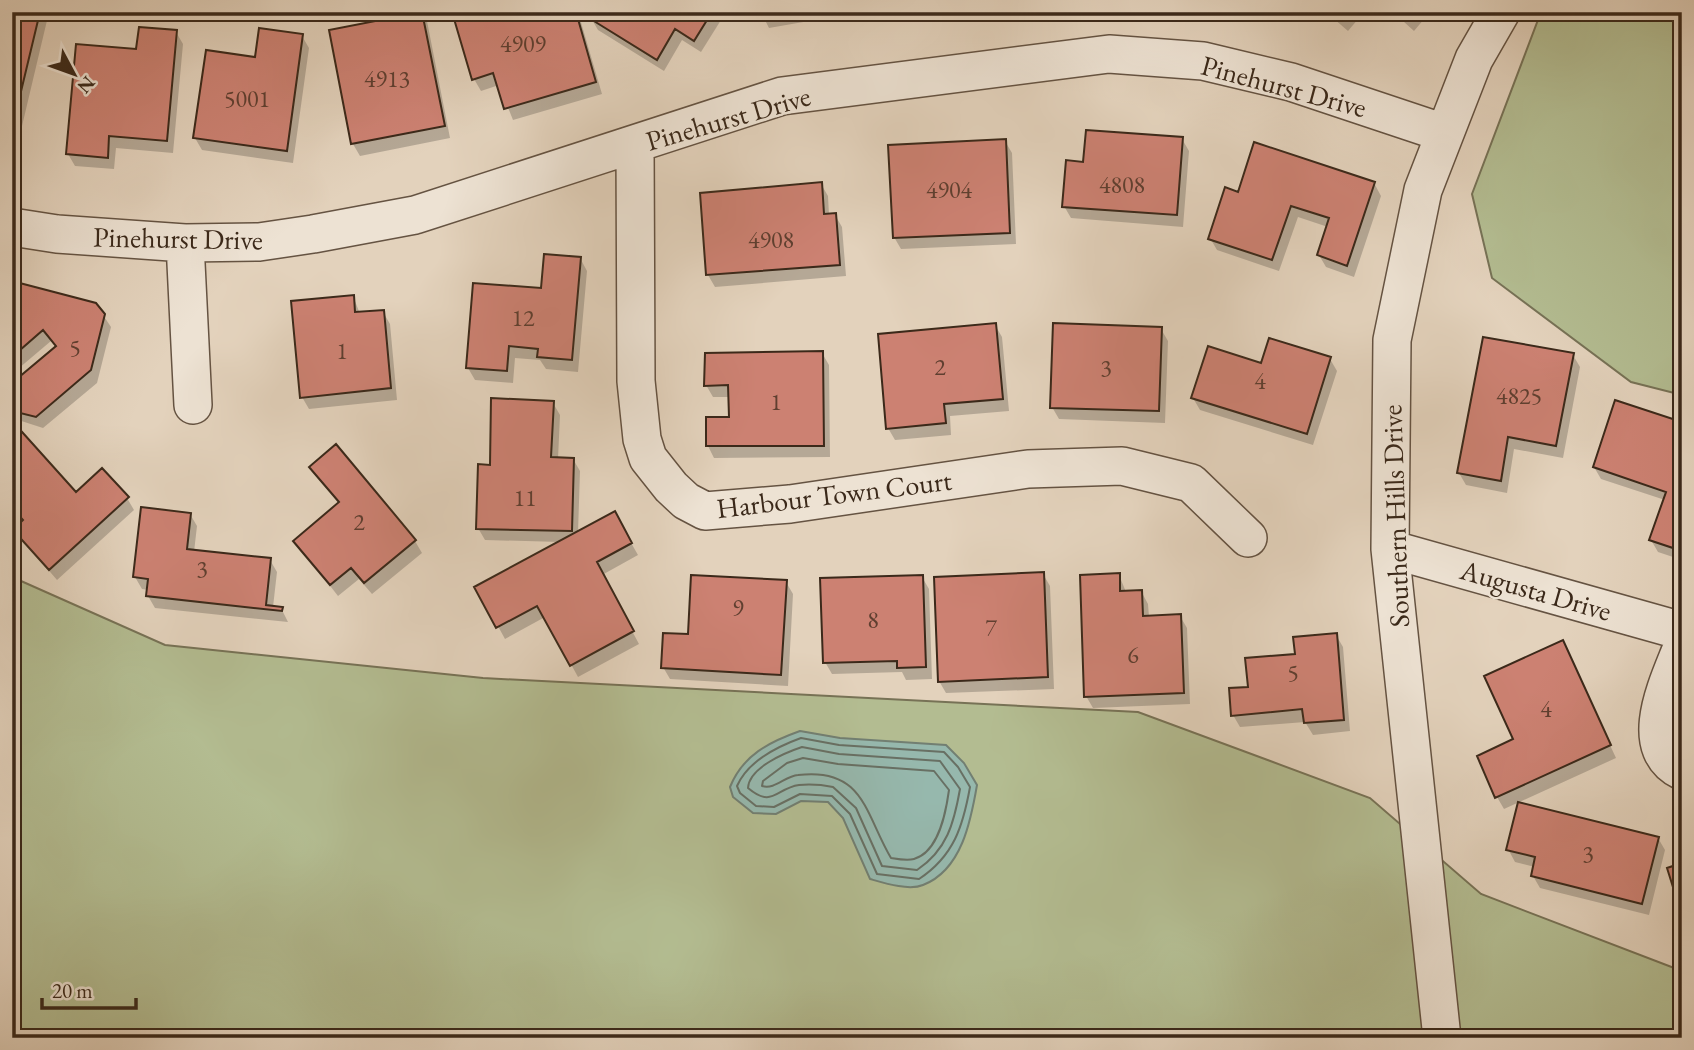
<svg xmlns="http://www.w3.org/2000/svg" width="1694" height="1050" font-family="'EB Garamond',serif">
	<style>
		.green { fill: #b3bc91; stroke: #777256; stroke-width: 2 }
		.water { fill: #96b8ad; stroke: #727f72; stroke-width: 2 }
		.shadow { fill: #0003 }
		.lines { fill: none; stroke-linecap: round; stroke-linejoin: round }
		.shore { stroke: #687064; stroke-width: 2 }
		.building { fill: #cc8172; stroke: #3b291a; stroke-width: 2 }
		.street-casing { stroke: #655342; stroke-width: 40 }
		.street { stroke: #ede2d3; stroke-width: 37 }
		.labels { text-anchor: middle; dominant-baseline: central; stroke-width: 5; stroke-linejoin: round; paint-order: stroke }
		.number-label { font-size: 24px; fill: #5f3f30 }
		.street-label { font-size: 28px; fill: #3b291a; stroke: #ede2d3 }
	</style>
	<rect width="100%" height="100%" fill="#e3d2bc"/>
	<filter id="stains"><feTurbulence type="fractalNoise" baseFrequency=".00286" numOctaves="4"/><feColorMatrix values="0 0 0 0 .2 0 0 0 0 .09 0 0 0 0 .02 0 0 0 .5 -.17"/></filter>
	<radialGradient id="worn" r=".72"><stop offset=".6" stop-color="#630" stop-opacity="0"/><stop offset="1" stop-color="#630" stop-opacity=".3"/></radialGradient>
	<path class="green" d="M1541 12H1682V395L1631 382 1492 278 1472 194Z
		M12 577 165 645 483 678 1138 712 1370 798 1481 894 1682 971V1038H12Z"/>
	<path class="water" d="M800 731 840 738 946 745 964 763 977 785C971 820 962 870 923 885 909 891 884 883 870 879L843 818 828 802 801 801 776 814 753 813 733 797 730 787C743 755 769 742 800 731Z"/>
	<path class="shadow" d="M12 12H49L18 143 12 141Z
		M392 12H424L426 16 450 138 360 156 353 144 331 31 393 20Z
		M454 12H578L602 94 513 120 499 85 481 91 474 79Z
		M594 12H726L701 52 682 40 664 71 598 30 591 18Z
		M761 12H849V14L769 28Z
		M949 12H992L993 16 953 19Z
		M1326 12H1364L1348 31Z
		M1393 12H1430L1414 31Z
		M176 32 183 44 173 153 116 148 114 169 75 166 68 154 138 51Z
		M302 36 309 48 293 163 202 150 195 138Z
		M1182 139 1189 151 1183 227 1071 218 1064 206Z
		M1005 141 1012 153 1016 244 901 249 894 237Z
		M1374 183 1381 196 1354 277 1326 267 1319 255 1328 227 1298 217 1279 271 1217 250 1210 238 1239 194Z
		M821 184 828 196 829 215H835L842 227 846 276 715 287 708 275 702 194Z
		M580 258 587 271 578 372 546 369 540 360 515 358 513 383 475 380 468 368 543 290Z
		M12 282 103 315 111 327 97 383 43 428 12 418V386L56 348 51 341 12 374Z
		M353 296 360 314 383 312 390 324 397 400 309 409 302 397Z
		M995 325 1002 337 1009 411 950 416 951 435 895 440 888 428Z
		M1161 329 1168 341 1165 423 1059 419 1052 407Z
		M822 353 829 365 830 457 714 458 708 446 730 419V397H713L706 385Z
		M1573 355 1580 367 1563 458 1514 449 1507 493 1466 485 1459 473Z
		M1330 359 1337 371 1313 445 1200 410 1193 398 1262 365Z
		M553 403 560 415 558 459H573L580 471 578 533 614 513 638 555 602 575 639 644 578 677 545 617 505 639 477 588 560 542 485 540 478 528 492 467Z
		M1682 424V560L1658 552 1651 540 1665 500 1601 479 1594 467Z
		M14 426 76 494 127 498 134 510 57 580 15 531 23 523 12 510Z
		M311 467 415 541 422 553 372 594 359 579 338 596 296 542 339 504Z
		M190 514 197 526 194 552 270 560 277 572 273 607 281 608 288 622 155 608 148 596 149 590 142 589 135 577Z
		M1043 574 1050 586 1054 689 946 693 939 681Z
		M1119 575 1126 592 1141 591 1148 604 1149 617 1180 616 1187 628 1190 704 1093 708 1086 696Z
		M922 577 929 589 932 679 906 680 902 672 832 674 825 662Z
		M786 582 793 594 788 686 670 679 663 667 689 636Z
		M1336 635 1343 647 1350 731 1313 735 1305 722 1240 727 1233 715 1250 689 1297 656Z
		M1562 642 1616 758 1504 809 1497 797 1515 740Z
		M1658 838 1665 850 1649 915 1540 888 1533 876 1535 867 1515 862 1508 849Z"/>
	<g class="lines">
		<path class="shore" d="M801 738 839 745 944 752 958 767 970 787C963 826 954 856 919 879L877 874 850 814 832 796 800 794 774 807 756 806 740 793 737 786C748 761 776 747 801 738Z
			M802 747 839 754 940 761 960 789C954 823 947 850 917 870L882 866 856 808 833 787C823 785 810 784 799 785 776 788 773 809 748 788 749 768 784 753 802 747Z
			M803 758 838 764 934 771 949 790C946 812 939 852 914 859 907 861 897 859 891 858 865 814 864 767 798 775 785 776 775 790 762 786L763 781 787 763Z"/>
	</g>
	<path class="building" d="M12 12H40L12 129Z
		M390 12H422L445 126 351 144 329 30 391 18Z
		M452 12H576L596 82 504 109 493 73 472 80Z
		M592 12H712L694 41 675 29 657 60 589 18Z
		M760 12H784L760 17Z
		M1332 12H1347L1341 20Z
		M1398 12H1413L1407 20Z
		M139 27 177 30 167 141 109 136 108 158 66 154 76 44 136 49Z
		M259 28 303 34 287 151 193 138 206 50 255 57Z
		M1086 130 1183 137 1177 215 1062 207 1066 160 1083 162Z
		M1006 139 1010 233 893 238 888 145Z
		M1254 142 1375 182 1347 266 1317 255 1329 218 1291 206 1272 260 1208 239 1225 187 1238 192Z
		M822 182 824 214 836 213 840 265 706 275 700 193Z
		M544 254 581 257 572 360 537 357 538 349 509 346 507 371 466 368 473 283 541 288Z
		M12 281 96 303 105 314 91 370 36 417 12 411V383L56 346 43 330 12 357Z
		M354 295 355 312 384 310 391 388 300 398 291 301Z
		M996 323 1003 399 944 404 946 423 886 429 878 334Z
		M1053 323 1162 327 1159 411 1050 408Z
		M1483 337 1574 353 1556 446 1508 437 1501 481 1457 473Z
		M1269 338 1331 357 1307 434 1191 398 1208 346 1261 363Z
		M823 351 824 446H706V417H729L728 385 704 386 705 353Z
		M491 398 554 401 551 457 574 458 572 531 476 529 478 464 490 465Z
		M1615 400 1682 422V551L1649 540 1666 492 1593 467Z
		M14 423 76 492 102 468 129 497 49 570 13 530 23 520 12 508Z
		M336 444 416 540 364 583 351 568 330 585 293 541 339 502 309 467Z
		M141 507 191 513 187 549 271 558 266 605 283 607 282 611 146 596 148 579 133 577Z
		M615 511 632 543 597 562 634 631 570 666 537 606 496 628 474 587Z
		M1044 572 1048 677 938 682 934 577Z
		M1120 573V591L1142 590 1143 616 1181 614 1184 693 1084 697 1080 575Z
		M691 575 787 580 781 675 661 668 663 633 688 634Z
		M923 575 926 667 897 668V661L823 663 820 578Z
		M1337 633 1344 720 1304 723 1302 709 1231 716 1229 688 1248 687 1245 658 1295 654 1293 637Z
		M1563 640 1611 745 1495 798 1477 756 1513 739 1484 676Z
		M1518 802 1659 837 1642 904 1531 876 1535 857 1506 850Z
		M1682 863V916L1667 868Z"/>
	<g class="lines">
		<defs>
			<path id="street" d="M635 144 636 381 642 439 648 458 671 487 686 501 705 511 790 504 1028 469 1122 466 1191 483 1248 538
				M12 227 57 234 185 243 259 242 313 234 415 215 782 96 1109 54 1203 61 1291 82 1444 133
				M185 243 193 405
				M1390 549 1682 631
				M1682 647C1669 681 1635 748 1682 771
				M1442 1038 1390 549 1392 340 1423 190 1474 59 1501 12"/>
		</defs>
		<use href="#street" class="street-casing"/>
		<use href="#street" class="street"/>
	</g>
	<g class="labels">
		<g class="number-label">
			<text x="523" y="43">4909</text>
			<text x="387" y="78">4913</text>
			<text x="247" y="98">5001</text>
			<text x="1122" y="184">4808</text>
			<text x="949" y="189">4904</text>
			<text x="771" y="239">4908</text>
			<text x="523" y="317">12</text>
			<text x="75" y="347">5</text>
			<text x="342" y="350">1</text>
			<text x="940" y="366">2</text>
			<text x="1106" y="367">3</text>
			<text x="1260" y="380">4</text>
			<text x="1519" y="395">4825</text>
			<text x="776" y="401">1</text>
			<text x="525" y="497">11</text>
			<text x="359" y="521">2</text>
			<text x="202" y="568">3</text>
			<text x="738" y="607">9</text>
			<text x="873" y="619">8</text>
			<text x="991" y="627">7</text>
			<text x="1133" y="654">6</text>
			<text x="1293" y="672">5</text>
			<text x="1546" y="708">4</text>
			<text x="1588" y="853">3</text>
		</g>
		<g class="street-label">
			<text transform="translate(1284 86) rotate(15)">Pinehurst Drive</text>
			<text transform="translate(728 118) rotate(-16)">Pinehurst Drive</text>
			<text transform="translate(178 238) rotate(1)">Pinehurst Drive</text>
			<text transform="translate(834 494) rotate(-7)">Harbour Town Court</text>
			<text transform="translate(1395 516) rotate(-92)">Southern Hills Drive</text>
			<text transform="translate(1536 590) rotate(16)">Augusta Drive</text>
		</g>
	</g>
	<rect width="1694" height="1050" fill="none" stroke="#e3d2bc" stroke-width="42"/>
	<rect x="14" y="14" width="1666" height="1022" fill="none" stroke="#3b291a" stroke-width="3.5"/>
	<rect x="21" y="21" width="1652" height="1008" fill="none" stroke="#3b291a" stroke-width="2"/>
	<g transform="translate(74 74) rotate(131)" stroke="#ede2d3" stroke-width="5" paint-order="stroke">
	<path d="M0-5L12 26L0 18L-12 26Z" fill="#3b291a"/>
	<text y="-10" font-size="19" font-weight="bold" text-anchor="middle" fill="#3b291a">N</text>
	</g>
	<path d="M42 998v10h94v-10" fill="none" stroke="#3b291a" stroke-width="3.5"/>
	<text x="52" y="998" font-size="21" fill="#3b291a" stroke="#ede2d3" stroke-width="5" paint-order="stroke">20 m</text>
	<rect width="100%" height="100%" filter="url(#stains)"/>
	<rect width="100%" height="100%" fill="url(#worn)"/>
</svg>
